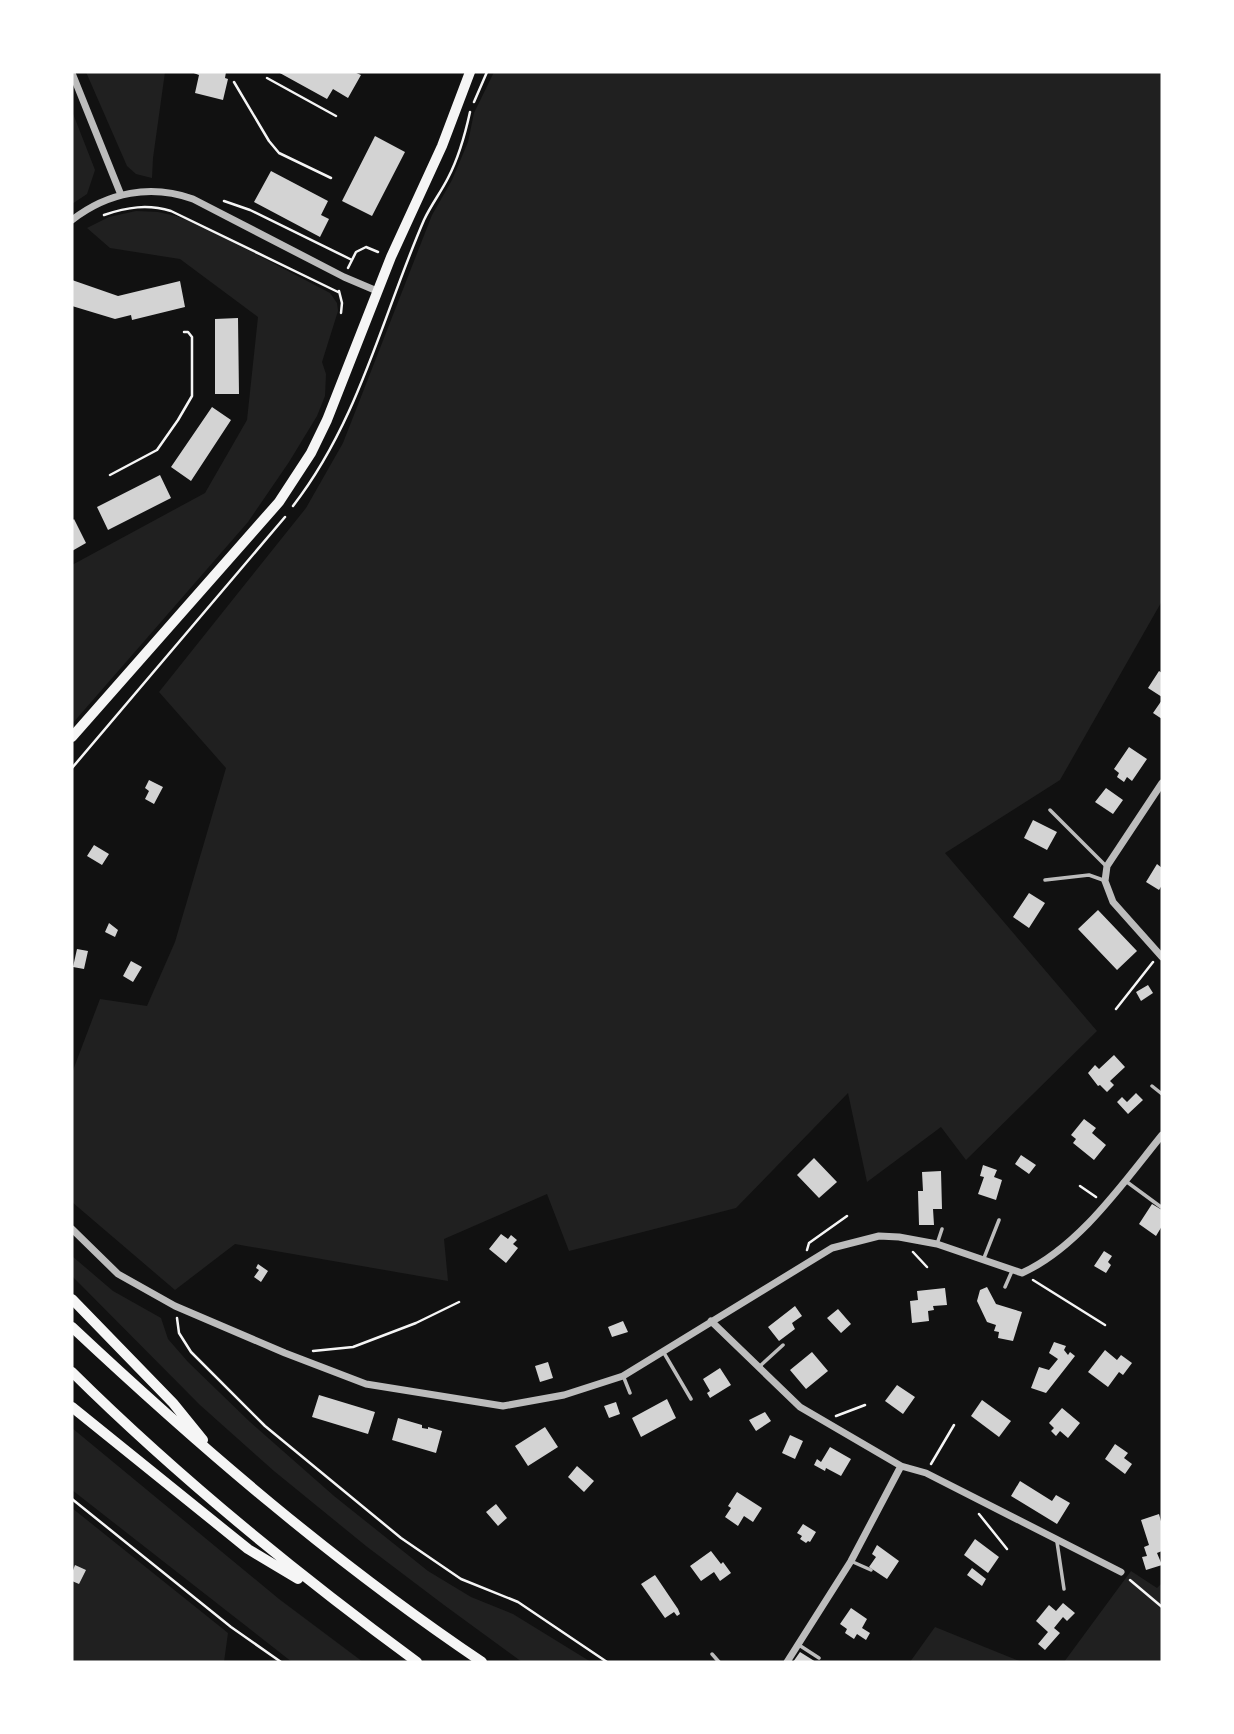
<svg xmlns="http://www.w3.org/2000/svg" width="1234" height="1734" font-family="'Zilla Slab',serif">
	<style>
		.green { fill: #202020 }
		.building { fill: #d3d3d3 }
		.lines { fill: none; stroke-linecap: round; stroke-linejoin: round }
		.path { stroke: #f5f5f5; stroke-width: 2.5 }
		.service { stroke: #bcbcbc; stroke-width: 3.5 }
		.minor { stroke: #bcbcbc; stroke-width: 7 }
		.secondary { stroke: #f5f5f5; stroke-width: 10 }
		.trunk { stroke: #f5f5f5; stroke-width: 10 }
	</style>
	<rect width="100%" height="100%" fill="#111"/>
	<path class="green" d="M86 72H165L153 158 152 178 136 174 127 166Z
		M494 72H1162V601L1060 780 945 853 1097 1031 966 1160 941 1127 867 1182 848 1093 736 1208 569 1251 547 1194 444 1239 448 1281 235 1244 175 1290 72 1202V1073L100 999 147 1006 175 942 226 768 159 692 306 508 343 443 432 215 452 180 468 142 474 113Z
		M72 111 95 170 87 194 72 204Z
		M136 211 158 212 176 216 200 225 330 293 337 303 338 311 322 362 326 374 325 396 317 416 289 462 248 522 72 724V565L205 493 247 420 258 317 180 259 110 248 87 228 109 217Z
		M72 1256 113 1291 161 1318 168 1339 188 1362 250 1422 334 1496 428 1571 471 1597 513 1614 591 1662H522L444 1605 366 1546 274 1471 200 1405 72 1276Z
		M72 1428 279 1599 363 1662H292L72 1490Z
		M72 1508 228 1633 224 1662H72Z
		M1131 1571 1157 1588 1162 1583V1662H1064Z
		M935 1627 1022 1662H910Z"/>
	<path class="building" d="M191 72H226L225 78 228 79 223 100 195 93 199 75Z
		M278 72H354L361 75 348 98 333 89 327 99Z
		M375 136 405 152 372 216 342 201Z
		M271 171 328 201 321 215 329 219 320 237 254 202Z
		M72 280 118 296 180 281 185 307 132 320 131 315 115 319 72 306Z
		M238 318 239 394H215V319Z
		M212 407 231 420 191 481 171 467Z
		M160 475 171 498 108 530 97 507Z
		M74 519 86 543 72 551V521Z
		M1159 671 1162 673V697L1148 688Z
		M1162 700V719L1153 713Z
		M1129 747 1147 759 1132 781 1127 777 1124 782 1117 777 1119 773 1114 769Z
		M149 780 163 787 154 804 145 799 149 791 145 788Z
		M1106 788 1123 800 1113 814 1095 802Z
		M1033 820 1057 832 1047 850 1024 838Z
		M94 845 109 854 102 865 87 856Z
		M1157 864 1162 868V885L1159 890 1146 882Z
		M1029 893 1045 903 1029 928 1013 917Z
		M1098 910 1137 951 1117 970 1078 929Z
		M109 923 118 930 115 937 105 932Z
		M77 949 88 951 84 969 73 967Z
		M131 961 142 967 133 982 123 976Z
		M1148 985 1153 993 1141 1001 1136 992Z
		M1114 1055 1125 1067 1110 1081 1114 1085 1107 1092 1100 1085 1098 1086 1088 1073 1095 1065 1099 1069Z
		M1136 1093 1143 1100 1128 1114 1117 1102 1122 1097 1127 1102Z
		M1084 1119 1096 1128 1092 1133 1106 1145 1094 1160 1073 1143 1076 1139 1071 1135Z
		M1021 1155 1036 1165 1029 1174 1015 1164Z
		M814 1158 837 1182 819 1198 797 1175Z
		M983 1165 997 1170 994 1177 1002 1180 996 1200 978 1194 984 1177 980 1176Z
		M941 1171 942 1209H933L934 1225H919L918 1191H923L922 1172Z
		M1152 1204 1162 1210V1226L1156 1236 1139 1224Z
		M501 1234 508 1239 511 1235 517 1240 513 1244 518 1248 506 1263 489 1249Z
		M1104 1251 1112 1256 1108 1262 1111 1265 1106 1273 1094 1266Z
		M258 1264 268 1271 261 1282 254 1277 259 1270 256 1268Z
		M987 1287 996 1304 1022 1312 1013 1341 998 1338 999 1332 994 1331 996 1325 987 1322 977 1301 980 1290Z
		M945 1288 947 1305 933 1306 934 1310 928 1311 929 1321 912 1323 910 1301 918 1300 917 1291Z
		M795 1306 802 1316 792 1323 795 1329 779 1341 768 1327Z
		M838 1309 851 1324 841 1333 827 1318Z
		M623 1321 628 1332 612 1337 608 1327Z
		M1054 1342 1066 1346 1064 1350 1068 1355 1070 1352 1075 1356 1046 1393 1031 1388 1039 1367 1049 1370 1058 1359 1049 1353Z
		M1105 1350 1117 1360 1121 1355 1132 1363 1123 1375 1119 1372 1108 1387 1088 1372Z
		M812 1352 828 1371 806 1389 790 1370Z
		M548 1362 553 1378 540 1382 535 1366Z
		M720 1368 731 1385 710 1398 707 1393 710 1391 703 1379Z
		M897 1385 915 1397 903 1414 885 1401Z
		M319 1395 375 1412 368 1434 312 1417Z
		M667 1399 676 1418 641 1437 632 1418Z
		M982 1400 1011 1421 999 1437 971 1416Z
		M616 1402 620 1414 609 1418 604 1406Z
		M1062 1408 1080 1423 1068 1438 1060 1431 1056 1436 1051 1431 1054 1428 1049 1423Z
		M765 1412 771 1421 756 1431 749 1420Z
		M398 1418 422 1425V1428L428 1429V1427L442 1431 436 1453 392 1440Z
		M545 1427 558 1447 528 1466 515 1446Z
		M790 1435 803 1441 795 1459 782 1453Z
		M1115 1444 1128 1453 1124 1458 1132 1464 1125 1474 1105 1459Z
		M830 1447 851 1459 841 1476 826 1468 825 1471 814 1465 817 1459 821 1462Z
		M577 1466 594 1481 584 1492 568 1477Z
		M1020 1481 1052 1501 1056 1495 1070 1503 1057 1524 1011 1496Z
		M737 1492 762 1508 753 1522 744 1516 738 1526 725 1517 731 1508 728 1506Z
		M496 1504 507 1518 498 1526 486 1512Z
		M1159 1514 1162 1525V1551L1157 1553 1162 1565 1146 1570 1142 1557 1147 1556 1144 1547 1149 1545 1141 1520Z
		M803 1524 816 1532 810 1542 808 1541 806 1543 800 1539 802 1536 797 1533Z
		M975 1539 999 1557 988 1573 964 1555Z
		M877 1545 899 1561 887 1579 869 1567 876 1557 872 1554Z
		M711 1551 721 1564 723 1562 731 1573 720 1581 714 1572 701 1581 690 1566Z
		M75 1565 86 1570 79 1584 72 1581V1573Z
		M972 1568 986 1579 982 1586 967 1575Z
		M655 1575 678 1609 680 1614 677 1616 674 1612 665 1618 641 1584Z
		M1063 1603 1075 1613 1067 1621 1063 1617 1054 1628 1060 1633 1045 1650 1038 1644 1048 1632 1036 1621 1049 1605 1056 1611Z
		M851 1608 867 1619 862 1628 870 1633 866 1640 857 1634 854 1639 845 1633 847 1629 840 1624Z
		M800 1652 816 1662H793Z"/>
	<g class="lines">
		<path class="path" d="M267 78 336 116
			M234 82 269 141 279 153 331 178
			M474 102 487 72
			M224 201 250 210 352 260
			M104 215C127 207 148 204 171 211L338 292
			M348 268 356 252 366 247 378 252
			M339 291 342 303 341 313
			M110 475 157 450 178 420 192 396V337L188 332H184
			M293 506C359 421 382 317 424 220 431 205 441 192 448 178 459 157 465 135 470 112
			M72 768 285 517
			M1116 1009 1153 962
			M1080 1186 1096 1197
			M807 1250 809 1243 847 1216
			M913 1252 927 1267
			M1033 1280 1105 1325
			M177 1318 179 1333 191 1352 265 1426 401 1538 461 1579 518 1602 607 1662
			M313 1351 353 1347 416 1323 459 1302
			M836 1416 865 1405
			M931 1464 954 1425
			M72 1499 231 1627 281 1662
			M979 1514 1007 1549
			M1130 1580 1162 1607"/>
		<path class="service" d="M1050 810 1105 865
			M1045 880 1089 875 1103 880
			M1152 1086 1162 1094
			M1127 1182 1161 1207
			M937 1244 942 1229
			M984 1258 999 1220
			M1005 1287 1012 1271
			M664 1353 691 1399
			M760 1366 783 1345
			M624 1378 630 1393
			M1057 1542 1064 1589
			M853 1562 871 1570
			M799 1645 819 1658
			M712 1654 719 1662"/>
		<path class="minor" d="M72 73 121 195
			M72 220C108 192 151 184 193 199L344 277 377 291
			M1162 783 1107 866 1105 881 1113 902 1162 957
			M72 1229 118 1274 175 1306 285 1353 366 1384 503 1406 564 1395 623 1376 832 1248 879 1236 899 1237 937 1244 1022 1273C1079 1247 1123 1183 1162 1135
			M711 1321 800 1407 901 1466 926 1473 1121 1572
			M787 1662 851 1561 901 1466"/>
		<path class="secondary" d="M72 737 279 502 311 453 327 420 391 257 442 146 470 72"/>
		<path class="trunk" d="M72 1299 173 1403 203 1440
			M72 1327C201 1448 335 1563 482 1662
			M72 1372C179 1478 296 1573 417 1662
			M72 1407 248 1549 298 1579"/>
	</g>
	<rect width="1234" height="1734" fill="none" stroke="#ffffff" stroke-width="147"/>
</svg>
